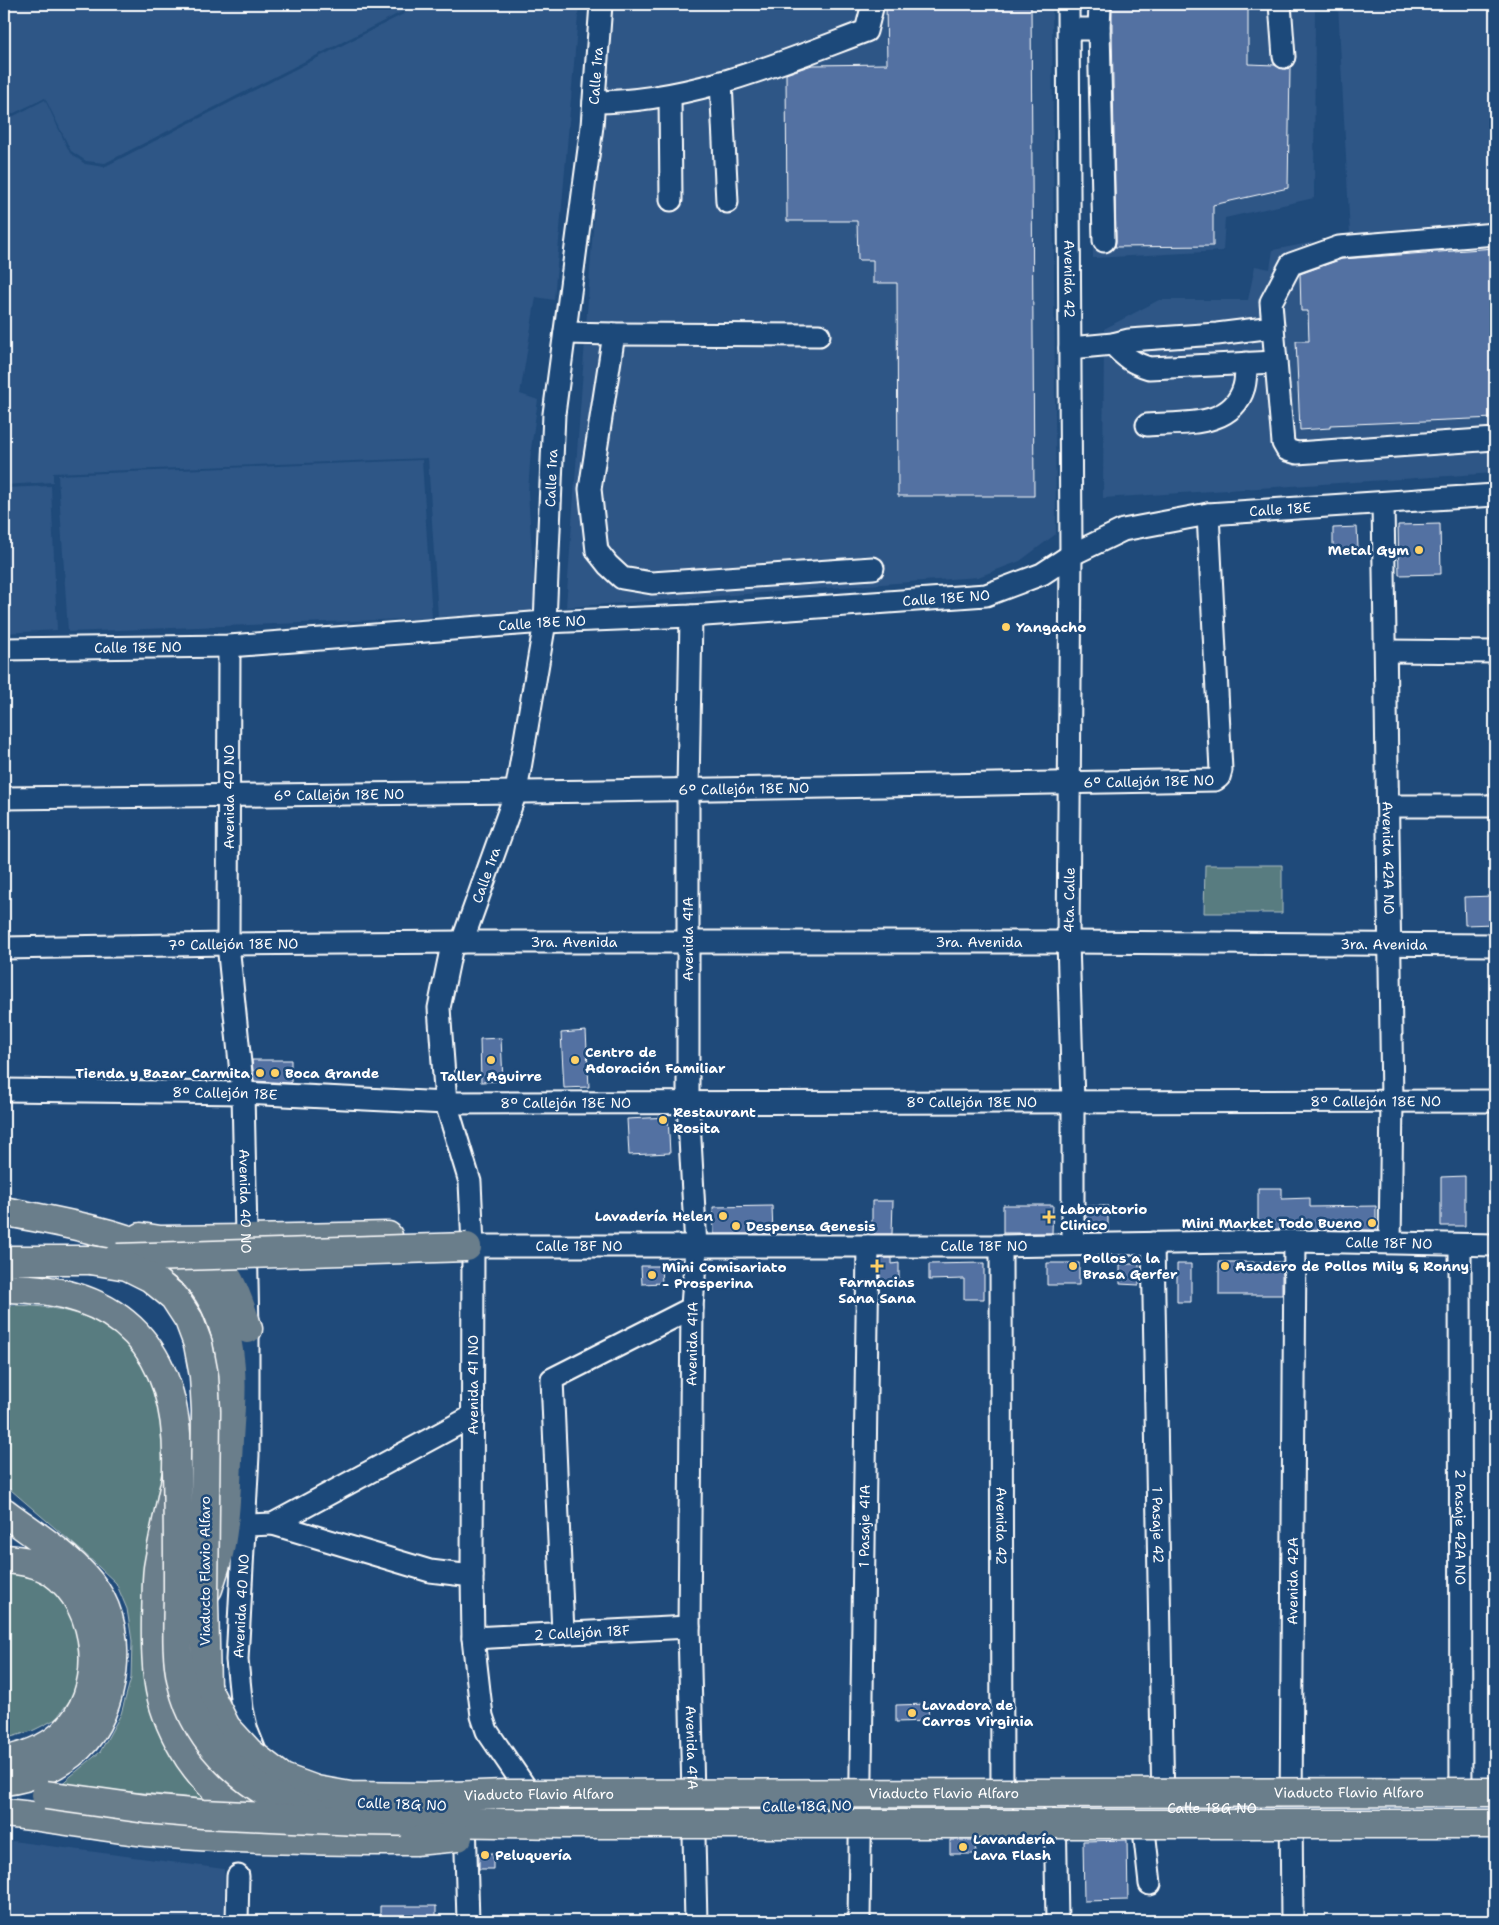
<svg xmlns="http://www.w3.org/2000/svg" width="1499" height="1925" font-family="'Shantell Sans',sans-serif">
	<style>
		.built { fill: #2e5686 }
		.green { fill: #587b80; stroke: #acbdc0 }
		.building { fill: #5271a2; stroke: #fff }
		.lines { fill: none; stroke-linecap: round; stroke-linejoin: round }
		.minor-casing { stroke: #fff; stroke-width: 25 }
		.major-casing { stroke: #fff; stroke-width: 31 }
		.minor { stroke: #1f4a7a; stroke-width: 21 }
		.major { stroke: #6b7e8b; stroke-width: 28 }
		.major-bridge-casing { stroke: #fff; stroke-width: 31; stroke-linecap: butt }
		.major-bridge { stroke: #6b7e8b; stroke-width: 28 }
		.poi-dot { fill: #ffd166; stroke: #1f4a7a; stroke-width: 2 }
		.labels { text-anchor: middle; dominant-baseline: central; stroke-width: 5; stroke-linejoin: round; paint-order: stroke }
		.street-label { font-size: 14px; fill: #fff; stroke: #1f4a7a }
		.poi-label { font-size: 14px; font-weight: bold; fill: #fff; stroke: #1f4a7a; text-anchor: start }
	</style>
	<rect width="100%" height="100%" fill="#1f4a7a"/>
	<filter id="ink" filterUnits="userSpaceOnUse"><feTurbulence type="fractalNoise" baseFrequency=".02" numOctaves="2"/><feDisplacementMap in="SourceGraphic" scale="10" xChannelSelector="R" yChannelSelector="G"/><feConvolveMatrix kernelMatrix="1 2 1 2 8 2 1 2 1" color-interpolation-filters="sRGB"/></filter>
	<g filter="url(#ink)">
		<path class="built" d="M4 4H417L105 163 86 161 71 151 45 98 4 118Z
			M423 4H579L554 300 536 297 520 394 538 400 531 449 528 492 536 612 438 617 428 458 53 473V482L4 485V121L45 100 70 153 85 164 104 167Z
			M609 4H1052L1056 534 1020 561 978 577 566 607Z
			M1092 4H1315L1314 198 1225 218 1223 251 1093 258Z
			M1338 4H1495V473L1103 498 1104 329 1159 300H1248L1255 266 1270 269 1273 250 1350 235Z
			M422 460 432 618 68 632 58 475Z
			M51 486 57 630 4 633V488Z
			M12 1841 224 1869 225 1921H4V1842Z"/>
		<path class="green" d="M1205 865H1282V913H1204Z
			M4 1305C73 1305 124 1319 154 1387 158 1396 160 1406 163 1416L206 1799 60 1785 100 1752 121 1714 131 1678 132 1641 127 1609 116 1583 84 1553 4 1484Z
			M4 1569 45 1578 77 1615 84 1671 72 1697 56 1719 32 1731 4 1739Z"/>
		<path class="building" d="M886 4H1031L1034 496H898L897 283H873V260H858L857 221H787L786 74 812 65 887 64Z
			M1112 4H1248V64L1275 65 1284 69 1290 68 1288 188 1213 205V246L1115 247 1116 241 1112 29Z
			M1495 248V418L1330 425V428L1300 430 1296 341H1309L1308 311H1301L1300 274 1342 259Z
			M1440 524 1441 574 1399 575 1398 525Z
			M1357 527 1358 548 1333 549V528Z
			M1493 896 1494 924 1465 925 1464 897Z
			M586 1031 589 1087 564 1088 561 1033Z
			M501 1038 503 1081 481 1082 480 1039Z
			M252 1060H291V1083L254 1081Z
			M668 1117 670 1153 629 1155 627 1119Z
			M1465 1176V1226H1441V1177Z
			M1258 1188H1282V1199L1310 1198V1207L1376 1206V1230L1258 1229Z
			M872 1201H893L892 1234H872Z
			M1003 1205H1053L1052 1233H1003Z
			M772 1206 773 1234H714L713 1207Z
			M1086 1206H1108V1232H1086Z
			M880 1258H892V1264L899 1263V1282H880Z
			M1219 1262H1282V1295H1219Z
			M984 1263V1299H964V1279L929 1280V1264Z
			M1047 1263H1079V1285H1047Z
			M1120 1264H1139V1285L1120 1284Z
			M1177 1264H1191V1302H1177Z
			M641 1266H661L662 1283 642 1284Z
			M928 1704 929 1721 896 1722V1705Z
			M950 1840H975L976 1854H950Z
			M1127 1840 1128 1900 1084 1901 1083 1841Z
			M493 1853V1869H479V1854Z
			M380 1906H436V1921H380Z"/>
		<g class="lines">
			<defs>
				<g id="minor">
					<path id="s1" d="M1068 4 1071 555 1068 942 1073 1102V1244"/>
					<path d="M1280 4 1284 57"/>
					<path d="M1069 29H1099L1104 241"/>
					<path d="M1099 29 1100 4"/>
					<path d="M721 82 727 202"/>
					<path d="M670 96 671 200"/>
					<path d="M594 102C690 102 778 64 866 31L873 4"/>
					<path d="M1273 327 1283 443 1287 450 1297 453 1495 439"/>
					<path d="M565 333 614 334 819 335"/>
					<path d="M614 334 590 489 597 551 608 565 622 578 652 583 873 568"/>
					<path d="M1113 344C1124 357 1133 363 1149 368L1276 362"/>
					<path d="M1070 348 1113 344 1129 340 1217 334 1273 327 1271 302 1291 264 1339 247 1495 234"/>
					<path d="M1147 425C1182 422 1232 429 1244 387 1246 380 1246 371 1246 363"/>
					<path id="s2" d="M1383 503 1392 1101 1390 1242"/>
					<path id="s3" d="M691 616 688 789V1103L696 1247 692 1308 689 1627 696 1921"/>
					<path id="s4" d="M229 646 228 944 243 1093 248 1329V1455L237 1660 242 1709 247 1731 257 1756"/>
					<path id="s5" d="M4 649 229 646 545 622 691 616 986 595 1042 574 1071 555 1123 530 1208 514 1495 495"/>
					<path d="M1387 651 1495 652"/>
					<path id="s6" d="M4 798C408 795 811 788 1215 780L1219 777 1221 770 1208 514"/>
					<path d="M1388 806H1495"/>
					<path id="s7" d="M462 942 516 792 545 622 554 414 592 126 601 4"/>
					<path id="s8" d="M4 948 228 944 462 942H1068L1495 945"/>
					<path d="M451 950 439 1008 446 1103 470 1182 473 1246 472 1576 473 1638 479 1691 482 1716 487 1731 536 1803"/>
					<path id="s9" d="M4 1090 243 1093 446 1103 1495 1101"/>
					<path id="s10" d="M1153 1243 1163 1807"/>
					<path id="s11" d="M473 1246H1001L1295 1241 1495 1245"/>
					<path id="s12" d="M1001 1246 1002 1806"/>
					<path id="s13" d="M1460 1246 1461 1808"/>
					<path d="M273 1524 430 1571 472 1576"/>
					<path d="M245 1525 273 1524 473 1416"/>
					<path d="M563 1633 552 1379 692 1308"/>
					<path id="s14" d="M473 1638 689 1627"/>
					<path d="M1055 1805 1057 1921"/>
					<path id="s15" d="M1078 1806 1163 1808H1495"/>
					<path d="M658 1807H728"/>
					<path d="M1145 1810V1839L1150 1884"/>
					<path d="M465 1819 468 1921"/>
					<path d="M237 1921 238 1876"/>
					<path id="s16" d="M859 1921 868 1246"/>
					<path id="s17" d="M1292 1921 1291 1808 1295 1241"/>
				</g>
				<path id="major" d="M4 1211C59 1223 143 1234 187 1269 209 1286 223 1318 228 1345 234 1375 231 1408 229 1439 227 1476 227 1514 220 1549 217 1563 212 1576 208 1589
					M141 1237 160 1240 247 1239 388 1236
					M192 1248C228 1261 237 1295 248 1329
					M4 1260H91
					M4 1288C122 1287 180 1350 177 1468 177 1477 174 1488 172 1497 167 1521 162 1544 158 1568 156 1584 157 1601 156 1617 155 1675 157 1708 189 1758 198 1771 219 1798 235 1803 246 1806 257 1805 268 1805
					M4 1512C34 1535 75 1559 96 1591 125 1633 116 1711 79 1747 59 1766 31 1778 4 1781
					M4 1559C20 1560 37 1562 51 1571 102 1606 109 1693 62 1735 45 1750 25 1756 4 1761
					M4 1813C52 1817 99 1827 146 1832 236 1840 325 1841 415 1841"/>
			</defs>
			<use href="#minor" class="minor-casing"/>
			<use href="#major" class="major-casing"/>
			<use href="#minor" class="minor"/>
			<use href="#major" class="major"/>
			<defs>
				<g id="major-bridge">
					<path d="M117 1258 467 1247"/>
					<path id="s18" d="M91 1260 127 1266 151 1278 174 1297 189 1320 198 1344 204 1376 206 1411 204 1601 206 1687 226 1727 249 1752 283 1778 316 1790 350 1796 425 1797 504 1794 1495 1792"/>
					<path d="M177 1470C178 1509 178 1549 178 1588 178 1620 175 1653 182 1683 196 1746 254 1798 316 1812"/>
					<path d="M46 1795 146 1809 203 1814 359 1821 562 1824H1495"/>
					<path d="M415 1841 458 1837"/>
				</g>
			</defs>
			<use href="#major-bridge" class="major-bridge-casing"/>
			<use href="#major-bridge" class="major-bridge"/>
		</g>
	</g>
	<g class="poi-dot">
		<circle cx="1419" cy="550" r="5"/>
		<circle cx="1006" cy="627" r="5"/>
		<circle cx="491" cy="1060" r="5"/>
		<circle cx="575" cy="1060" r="5"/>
		<circle cx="260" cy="1073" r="5"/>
		<circle cx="275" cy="1073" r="5"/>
		<circle cx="663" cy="1120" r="5"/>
		<circle cx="723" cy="1216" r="5"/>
		<path d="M1046.5 1209.5h5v5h5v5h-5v5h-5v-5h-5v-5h5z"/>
		<circle cx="1372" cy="1223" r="5"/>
		<circle cx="736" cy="1226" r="5"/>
		<path d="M874.5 1258.5h5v5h5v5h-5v5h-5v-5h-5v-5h5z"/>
		<circle cx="1073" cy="1266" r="5"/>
		<circle cx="1225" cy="1266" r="5"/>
		<circle cx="652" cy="1275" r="5"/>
		<circle cx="912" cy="1713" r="5"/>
		<circle cx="963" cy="1847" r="5"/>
		<circle cx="485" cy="1855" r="5"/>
	</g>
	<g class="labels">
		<g class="street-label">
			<text stroke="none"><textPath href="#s7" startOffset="881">Calle 1ra</textPath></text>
			<text stroke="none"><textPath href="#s1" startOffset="275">Avenida 42</textPath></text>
			<text stroke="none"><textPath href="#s7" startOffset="476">Calle 1ra</textPath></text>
			<text stroke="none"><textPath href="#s5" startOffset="1295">Calle 18E</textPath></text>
			<text stroke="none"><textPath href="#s5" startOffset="944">Calle 18E NO</textPath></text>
			<text stroke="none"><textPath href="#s5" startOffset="539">Calle 18E NO</textPath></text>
			<text stroke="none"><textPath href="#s5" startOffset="134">Calle 18E NO</textPath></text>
			<text stroke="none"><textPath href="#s6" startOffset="1145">6° Callejón 18E NO</textPath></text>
			<text stroke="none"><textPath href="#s6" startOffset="740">6° Callejón 18E NO</textPath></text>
			<text stroke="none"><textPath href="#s6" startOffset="335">6° Callejón 18E NO</textPath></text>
			<text transform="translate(229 797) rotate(-90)">Avenida 40 NO</text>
			<text stroke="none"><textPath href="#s2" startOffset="355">Avenida 42A NO</textPath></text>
			<text stroke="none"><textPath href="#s7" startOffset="71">Calle 1ra</textPath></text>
			<text transform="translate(1069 900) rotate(-89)">4ta. Calle</text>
			<text transform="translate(688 939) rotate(-90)">Avenida 41A</text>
			<text stroke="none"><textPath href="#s8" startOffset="975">3ra. Avenida</textPath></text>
			<text stroke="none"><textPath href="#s8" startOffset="570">3ra. Avenida</textPath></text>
			<text stroke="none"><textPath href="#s8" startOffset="229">7° Callejón 18E NO</textPath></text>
			<text stroke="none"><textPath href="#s8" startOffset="1380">3ra. Avenida</textPath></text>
			<text stroke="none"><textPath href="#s9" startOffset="221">8° Callejón 18E</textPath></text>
			<text stroke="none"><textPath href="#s9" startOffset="1372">8° Callejón 18E NO</textPath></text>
			<text stroke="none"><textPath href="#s9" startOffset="968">8° Callejón 18E NO</textPath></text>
			<text stroke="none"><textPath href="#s9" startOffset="562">8° Callejón 18E NO</textPath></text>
			<text stroke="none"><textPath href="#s4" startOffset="556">Avenida 40 NO</textPath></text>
			<text stroke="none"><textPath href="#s11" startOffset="916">Calle 18F NO</textPath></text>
			<text stroke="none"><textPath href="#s11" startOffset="511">Calle 18F NO</textPath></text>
			<text stroke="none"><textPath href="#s11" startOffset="106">Calle 18F NO</textPath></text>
			<text transform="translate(692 1344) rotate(-89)">Avenida 41A</text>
			<text transform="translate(473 1385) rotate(-90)">Avenida 41 NO</text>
			<text stroke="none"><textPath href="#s16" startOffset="395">1 Pasaje 41A</textPath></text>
			<text stroke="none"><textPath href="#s10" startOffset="282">1 Pasaje 42</textPath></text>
			<text stroke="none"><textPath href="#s12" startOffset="280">Avenida 42</textPath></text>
			<text stroke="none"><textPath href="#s13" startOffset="281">2 Pasaje 42A NO</textPath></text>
			<text transform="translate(205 1571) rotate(-90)">Viaducto Flavio Alfaro</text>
			<text stroke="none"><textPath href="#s17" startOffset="340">Avenida 42A</textPath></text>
			<text transform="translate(241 1606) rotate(-87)">Avenida 40 NO</text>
			<text stroke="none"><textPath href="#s14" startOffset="109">2 Callejón 18F</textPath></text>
			<text stroke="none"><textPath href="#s3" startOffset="1132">Avenida 41A</textPath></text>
			<text stroke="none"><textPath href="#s18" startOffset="1275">Viaducto Flavio Alfaro</textPath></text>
			<text stroke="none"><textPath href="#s18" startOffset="1680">Viaducto Flavio Alfaro</textPath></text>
			<text stroke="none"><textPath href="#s18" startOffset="870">Viaducto Flavio Alfaro</textPath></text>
			<text transform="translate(402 1804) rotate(2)">Calle 18G NO</text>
			<text transform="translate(807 1806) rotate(-1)">Calle 18G NO</text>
			<text stroke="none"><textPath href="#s15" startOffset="134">Calle 18G NO</textPath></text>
		</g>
		<g class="poi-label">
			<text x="1409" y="550" text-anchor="end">Metal Gym</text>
			<text x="1016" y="627">Yangacho</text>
			<text x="585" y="1052">Centro de<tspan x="585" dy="16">Adoración Familiar</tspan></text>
			<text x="250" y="1073" text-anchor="end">Tienda y Bazar Carmita</text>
			<text x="285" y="1073">Boca Grande</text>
			<text x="491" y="1076" text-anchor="middle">Taller Aguirre</text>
			<text x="673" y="1112">Restaurant<tspan x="673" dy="16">Rosita</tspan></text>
			<text x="1060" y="1209">Laboratorio<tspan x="1060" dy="16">Clinico</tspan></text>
			<text x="713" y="1216" text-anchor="end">Lavadería Helen</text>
			<text x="1362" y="1223" text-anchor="end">Mini Market Todo Bueno</text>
			<text x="746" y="1226">Despensa Genesis</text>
			<text x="1083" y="1258">Pollos a la<tspan x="1083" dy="16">Brasa Gerfer</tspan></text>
			<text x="1235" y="1266">Asadero de Pollos Mily &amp; Ronny</text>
			<text x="662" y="1267">Mini Comisariato<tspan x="662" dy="16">- Prosperina</tspan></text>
			<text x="877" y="1282" text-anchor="middle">Farmacias<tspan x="877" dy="16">Sana Sana</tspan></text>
			<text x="922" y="1705">Lavadora de<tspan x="922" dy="16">Carros Virginia</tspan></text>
			<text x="973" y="1839">Lavandería<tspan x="973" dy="16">Lava Flash</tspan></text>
			<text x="495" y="1855">Peluquería</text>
		</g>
	</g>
	<rect width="1499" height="1925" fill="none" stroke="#1f4a7a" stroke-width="20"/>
	<rect x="10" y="10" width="1479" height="1905" fill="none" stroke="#fff" stroke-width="2" filter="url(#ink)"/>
</svg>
